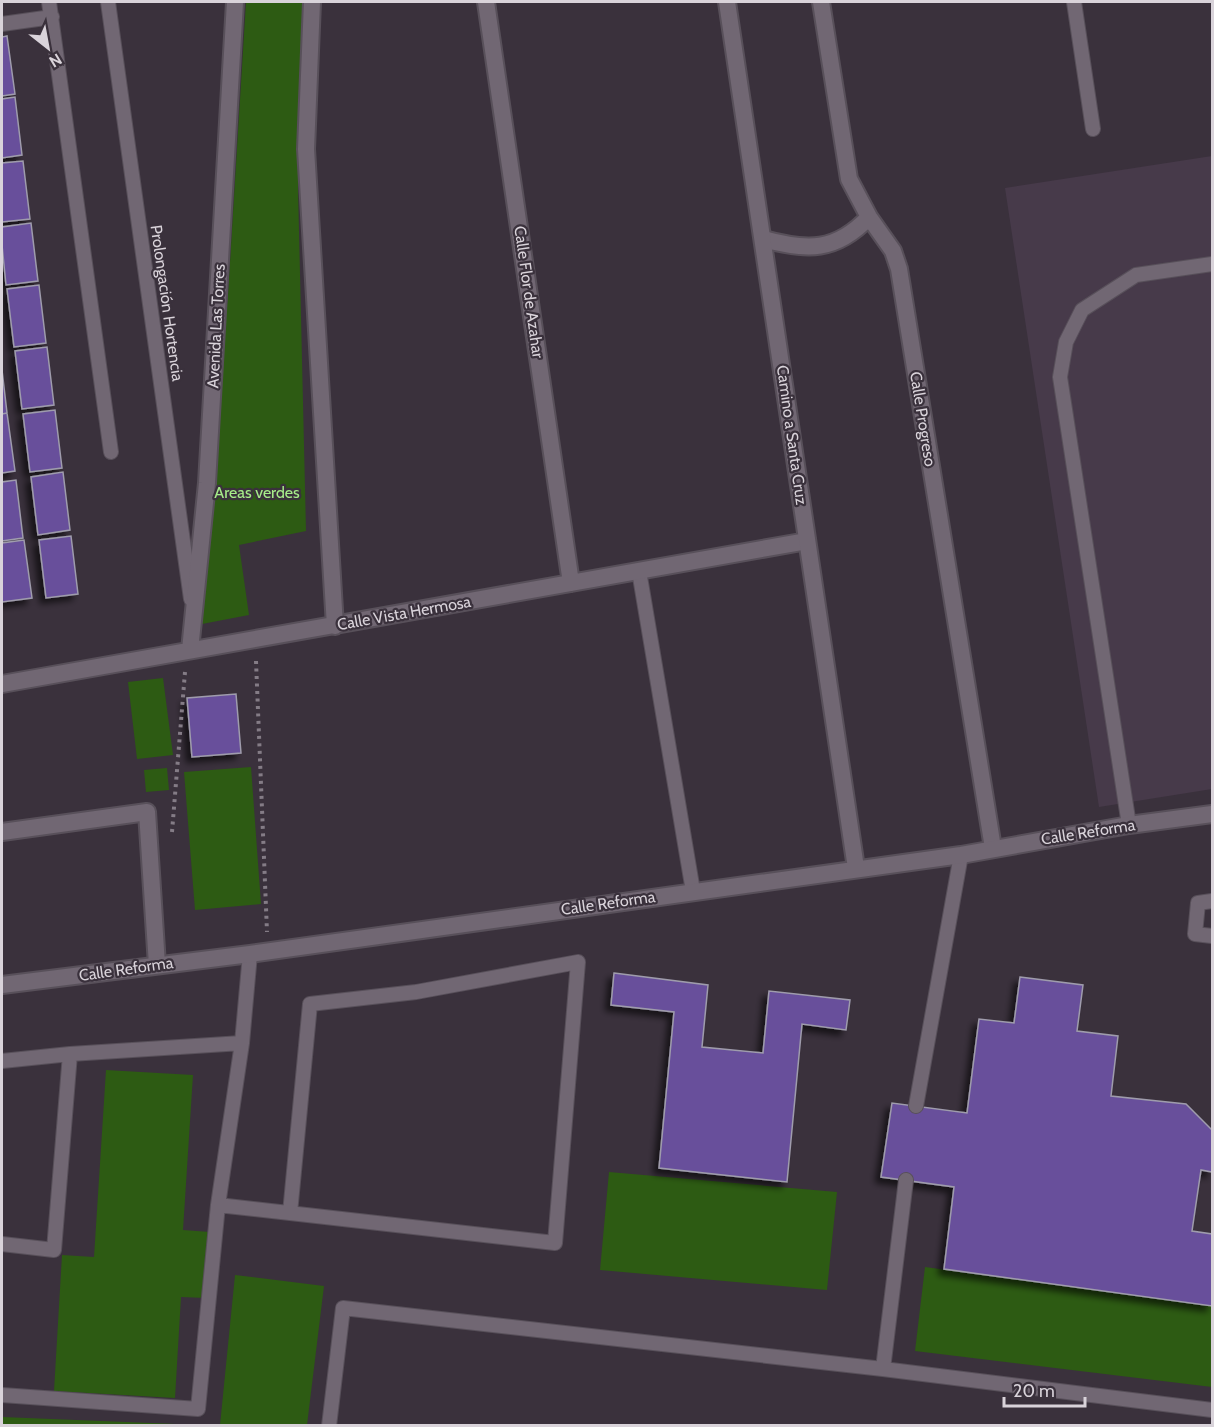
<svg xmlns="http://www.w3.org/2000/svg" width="1214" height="1427" font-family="Cabin,sans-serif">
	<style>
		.built { fill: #473a4a }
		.green { fill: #2d5b13 }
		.building { fill: #67509b; stroke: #9f9cac; stroke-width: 1.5; filter: url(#shadow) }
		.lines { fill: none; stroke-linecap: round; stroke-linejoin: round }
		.service-casing { stroke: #58505a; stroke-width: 16 }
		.minor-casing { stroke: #58505a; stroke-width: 20 }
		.tertiary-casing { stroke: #58505a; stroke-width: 20 }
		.path { stroke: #847c86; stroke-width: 4; stroke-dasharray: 3 4.5; stroke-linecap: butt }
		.service { stroke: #716773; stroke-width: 14 }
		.minor { stroke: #716773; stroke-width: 16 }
		.tertiary { stroke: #716773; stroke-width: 16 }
		.labels { text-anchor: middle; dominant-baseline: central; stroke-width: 4.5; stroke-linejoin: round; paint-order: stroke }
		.street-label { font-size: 16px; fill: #d9d3da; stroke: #3a313c }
		.park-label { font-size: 16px; fill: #a6ec89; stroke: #3a313c }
	</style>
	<defs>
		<filter id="shadow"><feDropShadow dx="-5.5" dy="5.5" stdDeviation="3" flood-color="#0009"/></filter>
	</defs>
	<rect width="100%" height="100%" fill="#3a313c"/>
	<path class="built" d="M1212 156V789L1099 807 1005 188Z"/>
	<path class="green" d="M246 2H303L298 188 306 531 239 545 249 615 202 624V559L228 295Z
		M163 678 173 755 137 759 128 682Z
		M251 767 261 904 195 910 184 772Z
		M167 768 169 790 146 792 144 770Z
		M106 1070 193 1075 183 1230 210 1232 206 1298 181 1297 175 1398 54 1391 62 1255 94 1257Z
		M609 1172 837 1192 827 1290 600 1270Z
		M925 1267 1212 1306V1387L915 1351Z
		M235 1275 324 1286 307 1425H220Z
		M2 1417 201 1425 2 1426Z"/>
	<path class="building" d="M7 36 15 94 2 96V37Z
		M15 97 22 155 2 158V99Z
		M23 161 30 219 2 222V163Z
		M31 223 38 281 6 285 2 245V227Z
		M39 285 46 343 14 347 7 289Z
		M47 347 54 405 22 409 15 351Z
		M2 370 7 413 2 414Z
		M55 410 62 468 30 472 23 414Z
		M7 413 15 471 2 473V414Z
		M63 472 70 530 38 535 31 477Z
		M16 480 23 538 2 541V482Z
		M71 536 78 594 46 598 39 540Z
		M24 540 32 598 2 602V543Z
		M236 694 241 753 192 757 187 698Z
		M614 973 708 985 702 1047 763 1053 769 991 850 1000 846 1030 802 1024 787 1182 659 1168 674 1012 611 1005Z
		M1020 977 1083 985 1077 1031 1118 1036 1111 1096 1186 1104 1212 1130V1172L1201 1170 1192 1231 1212 1234V1306L944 1269 954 1187 881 1177 892 1103 967 1113 979 1019 1014 1023Z"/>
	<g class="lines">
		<defs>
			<path id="service" d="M49 2 111 452
				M108 2 191 599
				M1074 2 1093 129
				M2 24 52 17
				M639 571 693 891
				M1129 825 1060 377 1066 342 1082 310 1136 275 1212 264
				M1212 901 1198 903 1195 934 1212 936
				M242 1043 250 954
				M2 1061 70 1054 242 1043 218 1205 198 1409 2 1395
				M916 1106 961 855
				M218 1205 555 1243 578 962 416 992 310 1004 290 1213
				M2 1244 54 1250 70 1054
				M883 1369 906 1180
				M329 1426 343 1308 883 1369 1212 1410"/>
			<path id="minor" d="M312 2 306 149 335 626
				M486 2 571 583
				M821 2 849 179 869 217 893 251 899 269 993 848
				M763 239C807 251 836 252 869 217
				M190 650 207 483 235 2
				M2 684 807 541
				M2 832 147 812 157 965"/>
			<path id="tertiary" d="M727 2 856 868
				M2 985 250 954 961 855 1129 825 1212 814"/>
		</defs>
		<use href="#service" class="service-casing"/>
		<use href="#minor" class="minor-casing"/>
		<use href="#tertiary" class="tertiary-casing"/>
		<path class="path" d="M256 661 267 932
			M172 832 185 672"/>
		<use href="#service" class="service"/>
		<use href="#minor" class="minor"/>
		<use href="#tertiary" class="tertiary"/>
	</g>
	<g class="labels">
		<g class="street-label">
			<text transform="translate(529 292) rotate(82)">Calle Flor de Azahar</text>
			<text transform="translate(167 303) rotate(82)">Prolongación Hortencia</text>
			<text transform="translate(216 326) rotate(-87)">Avenida Las Torres</text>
			<text transform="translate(923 419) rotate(81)">Calle Progreso</text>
			<text transform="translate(792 435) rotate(82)">Camino a Santa Cruz</text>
			<text transform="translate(404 613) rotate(-10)">Calle Vista Hermosa</text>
			<text transform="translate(1088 832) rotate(-9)">Calle Reforma</text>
			<text transform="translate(608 903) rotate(-8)">Calle Reforma</text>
			<text transform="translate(126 969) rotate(-8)">Calle Reforma</text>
		</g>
		<g class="park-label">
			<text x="257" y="492">Areas verdes</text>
		</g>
	</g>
	<rect width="1214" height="1427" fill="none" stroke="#d9d3da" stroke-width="6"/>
	<g transform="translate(48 48) rotate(149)" stroke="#3a313c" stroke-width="4.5" paint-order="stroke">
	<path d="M0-4.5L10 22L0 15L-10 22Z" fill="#d9d3da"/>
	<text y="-9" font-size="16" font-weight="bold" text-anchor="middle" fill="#d9d3da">N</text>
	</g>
	<path d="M1004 1397v9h81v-9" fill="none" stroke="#d9d3da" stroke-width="3"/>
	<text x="1013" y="1397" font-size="18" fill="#d9d3da" stroke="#3a313c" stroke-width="4.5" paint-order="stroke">20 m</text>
</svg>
